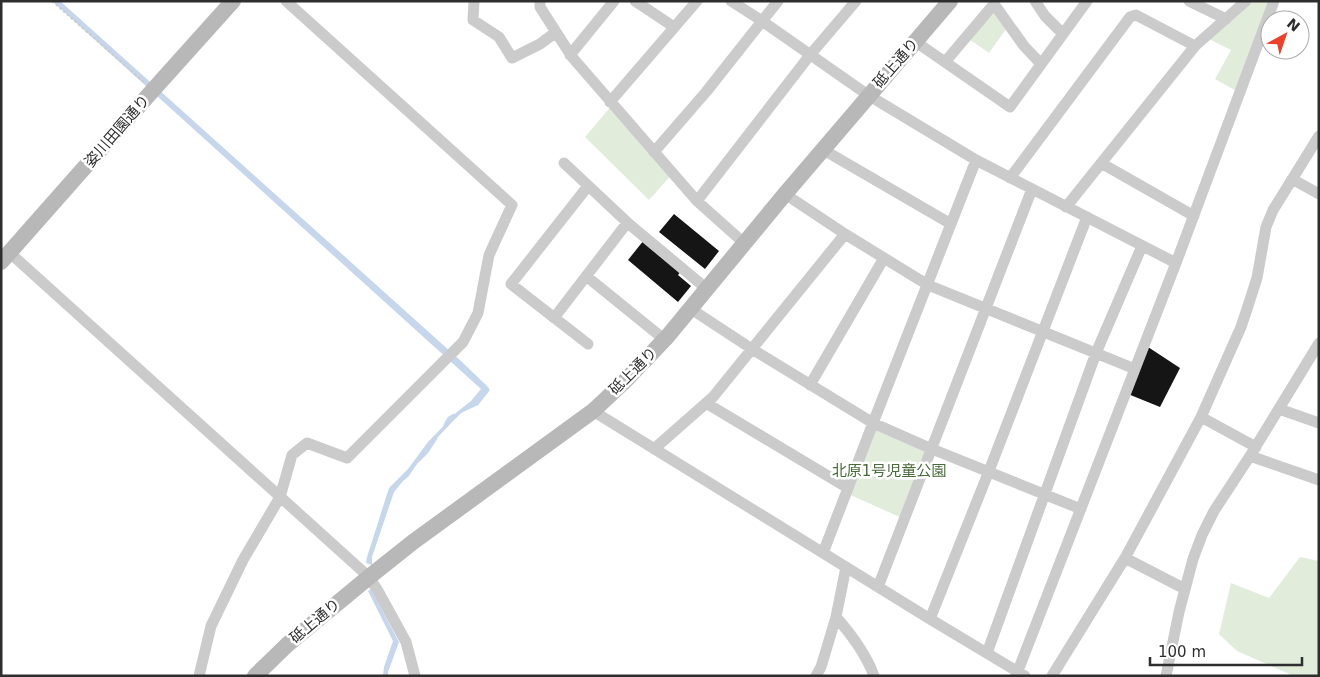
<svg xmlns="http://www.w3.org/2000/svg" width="1320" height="677" font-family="'DejaVu Sans','Noto Sans JP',sans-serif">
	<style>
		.green { fill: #e1ecdb }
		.water { fill: #c6d6ec }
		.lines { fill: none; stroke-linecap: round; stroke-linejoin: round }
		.stream { stroke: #c6d6ec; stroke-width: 3 }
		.building { fill: #151515 }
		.path { stroke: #cbcbcb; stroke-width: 2; stroke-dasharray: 2.5 2.5; stroke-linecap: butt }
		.street { stroke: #cbcbcb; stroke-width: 11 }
		.secondary { stroke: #b8b8b8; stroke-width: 16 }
		.labels { text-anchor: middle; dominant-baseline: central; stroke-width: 5; stroke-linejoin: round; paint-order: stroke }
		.street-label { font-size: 15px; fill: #2e2e2e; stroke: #fff }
		.park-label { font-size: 15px; fill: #486b3a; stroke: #fff }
	</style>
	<rect width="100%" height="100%" fill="#fff"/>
	<path class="green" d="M1246 1H1274L1240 93 1215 79 1231 50 1205 37Z
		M997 9 1009 25 989 53 966 37Z
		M613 104 673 173 649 200 585 137Z
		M873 423 932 449 904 519 846 493Z
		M1300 557 1319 561V676H1294L1237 651 1219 634 1231 583 1269 598Z"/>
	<path class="water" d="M52 1H60L461 361 489 388 476 403 460 414 431 444 408 477 403 481 394 492 372 557V565L366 563 367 557 389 488 408 469 428 442 457 412 471 401 481 389Z
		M371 589 399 642 388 672V676H383L384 667 393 641 368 591Z"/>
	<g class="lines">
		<path class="stream" d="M464 410 477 404 488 390 484 387
			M445 425 449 418 454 415
			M418 461 427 452 436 438"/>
	</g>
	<path class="building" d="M674 214 719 251 705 269 659 232Z
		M644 240 681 271 678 275 691 286 678 302 628 260Z
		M1148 347 1180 368 1160 407 1128 394Z"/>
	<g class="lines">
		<path class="path" d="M52 1 144 82"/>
		<path class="street" d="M474 1 473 20 499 37 512 58 540 44 556 32
			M540 1V7L572 57 697 201 744 243
			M635 1 674 27
			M731 1 762 21 868 95 976 160 1176 263
			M1035 1 1045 16 1063 34
			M1189 1 1226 19
			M916 42 1010 107 1087 1
			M570 55 614 1
			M945 62 994 4 1024 46 1041 64
			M610 102 697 1
			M822 149 951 224
			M654 152 706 92 778 1
			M564 163 629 224 707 289
			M1101 163 1194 216
			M1010 178 1130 17 1136 15 1195 46
			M1292 179 1319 194
			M785 194 845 234 928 285 1135 369
			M697 201 810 55 856 1
			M1066 207 1195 46 1246 1
			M10 253 369 577 378 591 406 642 415 676
			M586 276 665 340
			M691 309 752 349 873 423 932 449 1081 509
			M554 318 627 223
			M588 344 511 284 588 186
			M810 385 884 258
			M706 403 848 488
			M1279 409 1319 423
			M593 411 930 619 1025 676
			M1201 417 1256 447
			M654 449 713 397 845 234
			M1250 456 1319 480
			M823 553 873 423 976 160
			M1125 558 1185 589
			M878 587 1032 189
			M836 617C851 634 866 654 874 676
			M930 619 989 471 1087 217
			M987 653 1096 353 1142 246
			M199 676 211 626 243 560 280 497 292 455 307 443 347 458 463 342 478 313 489 255 512 205 286 1
			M816 676 821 667 836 617 846 567
			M1016 676 1176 263 1274 1
			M1052 676 1125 558 1201 417 1241 327 1248 306 1257 278 1266 227 1273 210 1319 136
			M1166 676 1179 612 1193 559 1202 535 1214 511 1250 456 1319 343"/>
		<path class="secondary" d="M1 262 153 90 233 1
			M255 676 288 644 369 577 413 542 593 411 624 382 667 337 785 194 950 1"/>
	</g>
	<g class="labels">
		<g class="street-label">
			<text transform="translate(896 63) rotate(-49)">砥上通り</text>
			<text transform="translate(117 131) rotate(-49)">姿川田園通り</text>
			<text transform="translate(633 371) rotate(-45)">砥上通り</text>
			<text transform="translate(315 621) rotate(-40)">砥上通り</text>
		</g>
		<g class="park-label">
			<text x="889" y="471">北原1号児童公園</text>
		</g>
	</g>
	<rect width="1320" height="677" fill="none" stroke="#2e2e2e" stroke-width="5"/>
	<g transform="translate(1285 35) rotate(40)"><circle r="24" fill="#ffffff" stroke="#ababab"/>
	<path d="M0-4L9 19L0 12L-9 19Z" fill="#eb402a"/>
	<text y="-8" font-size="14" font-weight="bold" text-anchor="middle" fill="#2e2e2e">N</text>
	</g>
	<path d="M1150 657v8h152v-8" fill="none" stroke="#2e2e2e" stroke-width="2.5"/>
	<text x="1158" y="657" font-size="15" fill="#2e2e2e" stroke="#ffffff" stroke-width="4" paint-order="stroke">100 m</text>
</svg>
